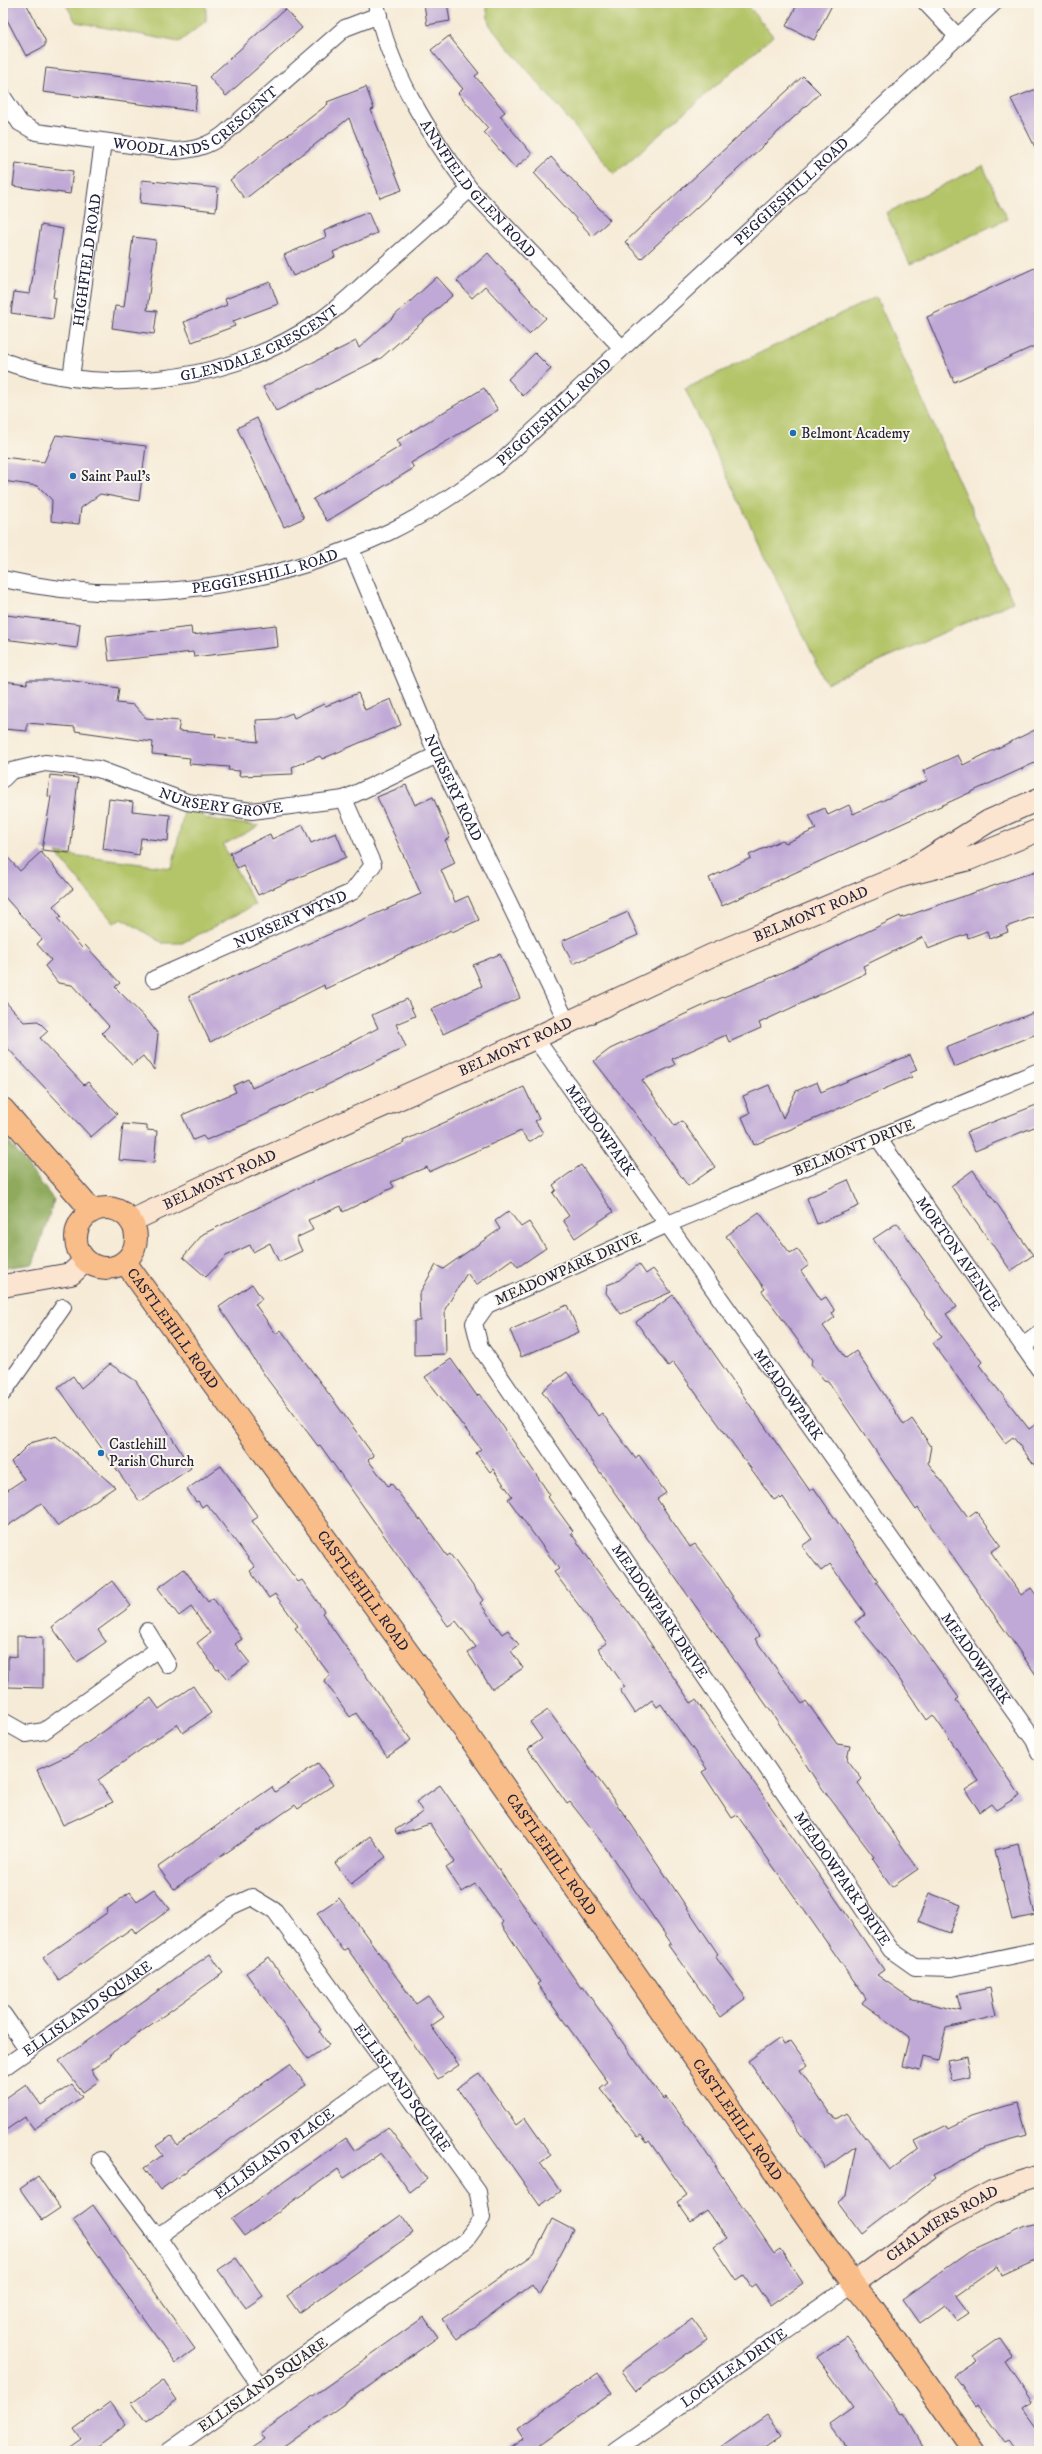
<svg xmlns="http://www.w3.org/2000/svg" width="1042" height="2454" font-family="'IM FELL DW Pica',serif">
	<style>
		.green { fill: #b4c569; stroke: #6b7452 }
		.forest { fill: #8faa5d; stroke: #58664c }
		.building { fill: #c0a9d6 }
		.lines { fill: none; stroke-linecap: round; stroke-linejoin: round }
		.street-casing { stroke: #424052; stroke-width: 18 }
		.secondary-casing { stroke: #424052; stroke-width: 24 }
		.primary-casing { stroke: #424052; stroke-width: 24 }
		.street { stroke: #fff; stroke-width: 16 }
		.secondary { stroke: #fce5d0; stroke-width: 22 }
		.primary { stroke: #f8bd89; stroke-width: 22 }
		.poi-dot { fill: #1f6fb2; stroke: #fbf7ec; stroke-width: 1.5 }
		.labels { text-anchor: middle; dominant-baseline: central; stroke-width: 4; stroke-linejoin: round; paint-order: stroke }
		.street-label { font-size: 15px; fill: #22223b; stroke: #fbf7ec }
		.poi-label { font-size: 15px; fill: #22223b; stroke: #fbf7ec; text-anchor: start }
	</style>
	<rect width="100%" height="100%" fill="#fbf7ec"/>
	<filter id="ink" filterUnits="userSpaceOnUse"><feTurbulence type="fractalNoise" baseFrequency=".025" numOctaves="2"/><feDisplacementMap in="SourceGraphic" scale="8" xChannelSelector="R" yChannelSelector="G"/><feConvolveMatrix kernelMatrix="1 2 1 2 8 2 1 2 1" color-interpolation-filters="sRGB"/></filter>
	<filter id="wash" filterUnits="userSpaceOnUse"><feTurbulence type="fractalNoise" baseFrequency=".012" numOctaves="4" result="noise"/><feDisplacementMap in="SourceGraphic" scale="16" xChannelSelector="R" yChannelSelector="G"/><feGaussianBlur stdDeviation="0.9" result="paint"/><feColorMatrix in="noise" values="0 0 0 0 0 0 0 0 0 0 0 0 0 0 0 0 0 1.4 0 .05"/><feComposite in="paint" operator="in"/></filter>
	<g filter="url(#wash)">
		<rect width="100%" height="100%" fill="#f6ebd7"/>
		<path class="green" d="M65 3H206V21L179 42 76 22Z
			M486 3H746L773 36 614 174 489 24Z
			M983 166 1007 219 910 264 886 213Z
			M876 297 1013 602 827 684 685 389Z
			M185 807 197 809 207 819 259 826 223 845 255 905 182 943H162L122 918 114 923 56 853 172 868Z"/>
		<path class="forest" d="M3 1134 54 1200 33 1264 3 1268Z"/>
		<g id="blocks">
			<path class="building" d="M3 3H26L45 40V46L26 56 3 12Z
				M424 3H447L450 21 427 25Z
				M798 3H833L814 40 786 26Z
				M285 9 302 28 226 96 209 77Z
				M449 36 479 73 475 76 505 112 500 116 532 154 515 168 484 132 488 128 458 93 463 89 431 50Z
				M46 68 198 86 195 111 43 92Z
				M803 76 820 93 641 259 625 242Z
				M366 87 374 109 371 110 402 190 380 198 349 118 245 199 230 180 328 104 327 102Z
				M1039 88V155L1011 99Z
				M551 157 610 220 592 236 534 173Z
				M16 163 73 171 70 194 13 186Z
				M142 180 218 188 216 211 140 203Z
				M368 212 377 233 333 252 335 257 293 276 284 255 326 237 324 231Z
				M41 225 63 229 53 297 56 298 53 319 11 313 14 292 30 294Z
				M133 237 156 240 147 310 157 311 154 334 112 328 115 306 124 307Z
				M488 253 546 318 529 334 485 286 472 298 457 281Z
				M1039 266V344L954 382 927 317Z
				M437 277 453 295 381 358 276 411 263 387 356 341 359 348Z
				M270 282 278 304 233 321 235 326 192 342 184 322 227 305 225 299Z
				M535 353 551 369 523 396 508 379Z
				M484 388 498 410 411 463 414 468 327 521 313 499 401 446 397 440Z
				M257 418 304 518 284 527 237 428Z
				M56 435 146 446 139 501 100 494 81 508 79 524 51 521 52 500 38 486 3 481V457L44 462Z
				M6 615 80 624 77 648 3 639Z
				M276 625 278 647 194 657 193 652 109 661 106 637 191 627 192 635Z
				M27 680H68L119 688 117 703 134 705 146 718 180 721 178 731 216 734 215 737 258 742 256 720 277 719 292 713 294 718 324 704 326 706 358 693 365 710 391 699 401 725 322 759 320 756 292 767 293 774 239 776 240 771 228 770 229 767 189 764 190 758 152 754 153 742 75 731V727L27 723V731L3 729V681L27 684Z
				M1039 728V761L722 906 709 878 751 858 749 855 782 840 786 843 816 829 809 815 825 808 828 815 849 805 853 814 928 780 923 771 958 755 963 765Z
				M50 775 78 778 70 853 42 850 51 797 48 796Z
				M406 785 415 805 433 797 450 838 445 840 455 863 441 870 455 902 468 896 479 920 452 932 451 930 325 989 324 985 210 1042 189 996 421 894 377 797Z
				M109 799 133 802 132 811 170 815 168 841 141 838 139 855 103 849Z
				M303 825 311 843 336 833 346 857 258 895 243 865 237 868 230 853 270 834 272 839Z
				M3 852 20 871 41 852 73 889 53 906 61 916 58 919 82 948 85 945 120 983 115 987 148 1021 158 1034 154 1070 143 1056 132 1065 102 1033 109 1026 72 985 58 983 45 966 51 960 37 944 42 939 3 895Z
				M1039 870V915L1006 927 1008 932 989 939 987 931 968 938 967 934 928 949 923 937 863 966 866 973 759 1023 761 1028 729 1042 726 1035 672 1059 675 1065 642 1080 675 1126 682 1121 715 1167 688 1186 645 1126 594 1061 610 1049 711 1002 766 980 900 916 901 918Z
				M628 912 638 935 573 964 562 941Z
				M500 954 520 998 443 1034 431 1009 482 986 473 965Z
				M3 999 24 1022 38 1021 48 1031 40 1038 84 1085 88 1082 117 1114 91 1137 3 1043Z
				M407 999 415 1016 396 1024 406 1047 246 1124 206 1140 203 1136 193 1140 182 1115 236 1092 233 1086 248 1079 252 1088 325 1056 378 1028 372 1015Z
				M1033 1013 1039 1033 954 1067 946 1047Z
				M910 1055 917 1070 910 1073 912 1077 754 1145 742 1117 750 1113 743 1096 769 1085 783 1118 796 1091 817 1082 821 1092Z
				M524 1087 539 1119 535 1121 543 1133 529 1142 521 1131 429 1172 427 1167 391 1182 394 1187 343 1212 341 1206 308 1220 313 1230 296 1238 302 1251 279 1262 270 1243 253 1252 250 1245 226 1256 206 1277 183 1257 203 1234 305 1185 404 1143 403 1141Z
				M1039 1104V1125L975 1151 967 1132Z
				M123 1124 147 1126V1130L157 1131 154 1163 119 1160Z
				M581 1165 613 1212 575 1238 563 1220 569 1216 553 1193 556 1190 553 1185Z
				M973 1170 1033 1255 1011 1271 951 1186Z
				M848 1180 859 1206 817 1224 807 1198Z
				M509 1211 521 1227 529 1222 546 1248 518 1267 512 1259 476 1285 467 1273 445 1309 446 1354 414 1355V1321H420L419 1294 436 1265 443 1269 500 1229 495 1221Z
				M759 1212 790 1253 797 1249 809 1265 801 1271 821 1300 826 1297 835 1311 832 1313 835 1317 823 1326 846 1358 856 1351 904 1425 912 1419 931 1446 928 1463 968 1517 976 1511 1001 1545 991 1552 1021 1595 1031 1588 1039 1599V1679L947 1548 918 1508 916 1510 828 1381 824 1380 811 1364 812 1360 762 1291 765 1289 726 1236Z
				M897 1223 957 1307 946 1314 982 1362 979 1365 1029 1429 1039 1422V1471L1013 1437 1005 1443 933 1343 942 1337 873 1239Z
				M639 1264 646 1274 653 1269 671 1292 621 1314 606 1293 607 1285 618 1281Z
				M252 1284 262 1299 255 1304 276 1334 281 1330 323 1386 374 1456 368 1460 388 1486 391 1483 419 1520 421 1519 447 1556 450 1554 483 1600 480 1603 502 1634 508 1630 519 1645 511 1651 523 1668 492 1689 468 1653 476 1647 456 1621 448 1626 320 1445 318 1446 268 1380 219 1307Z
				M673 1295 810 1491 814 1488 878 1581 876 1582 959 1698 956 1700 1020 1795 996 1810 991 1804 980 1812 965 1790 979 1781 933 1715 927 1720 887 1661 855 1622 865 1615 864 1612 830 1564 821 1571 802 1546 812 1539 783 1497 781 1499 779 1497 774 1500 673 1362 668 1366 636 1322Z
				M567 1305 579 1332 521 1357 510 1330Z
				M451 1359 477 1396 479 1394 500 1422 550 1495 548 1497 573 1531 571 1533 596 1569 636 1622 691 1703 696 1700 849 1918 884 1970 877 1975 913 2000 961 2011 957 1995 990 1988 996 2016 946 2028 938 2061 923 2057 920 2070 902 2066 909 2037 862 2003 866 1998 737 1815 732 1818 702 1772 707 1769 661 1704 657 1707 652 1700 635 1713 620 1690 625 1687 598 1648 607 1643 554 1572 559 1569 508 1499 512 1496 493 1469 490 1472 476 1453 481 1449 425 1377Z
				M110 1364 136 1381 191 1468 140 1502 58 1387 73 1376 81 1388Z
				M567 1372 598 1416 602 1413 635 1458 639 1455 666 1493 657 1499 690 1547 695 1544 713 1567 759 1636 755 1639 802 1704 806 1701 837 1744 850 1746 847 1759 862 1779 858 1783 918 1869 892 1887 872 1858 874 1857 816 1780 772 1713 542 1391Z
				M56 1436 115 1487 58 1526 41 1503 3 1529V1493L24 1479 11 1462 30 1443Z
				M221 1466 258 1517 252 1521 298 1582 302 1580 324 1611 322 1613 411 1740 387 1757 356 1713 350 1717 324 1680 330 1675 295 1628 298 1626 275 1594 269 1598 250 1571 255 1567 214 1513 206 1504 202 1507 198 1501 196 1502 187 1489Z
				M184 1569 208 1602 213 1598 242 1639 235 1644 250 1663 227 1679 219 1669 217 1670 197 1643 210 1633 191 1607 179 1616 158 1588Z
				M112 1581 131 1606 98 1630 106 1642 77 1662 52 1627Z
				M17 1636 43 1637V1688L8 1687V1656L17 1657Z
				M193 1686 211 1713 183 1733 177 1724 98 1780 113 1802 63 1825 37 1770 73 1753 151 1698 159 1709Z
				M548 1710 631 1824 718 1954 715 1956 746 1998 720 2017 668 1945 671 1943 603 1844 570 1802 567 1804 528 1749 542 1739 530 1722Z
				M318 1763 333 1785 298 1809 295 1805 174 1889 158 1867 272 1787 275 1792Z
				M440 1785 581 1988 583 1987 663 2099 666 2097 694 2135 774 2253 780 2249 803 2283 770 2306 755 2284 751 2287 744 2276 737 2281 714 2247 726 2239 707 2211 691 2222 677 2202 687 2195 649 2141 647 2143 641 2135 638 2137 600 2088 608 2082 537 1984 540 1982 501 1924 503 1922 475 1884 462 1892 446 1868 455 1862 430 1824 397 1834 395 1830 423 1812 416 1802Z
				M370 1836 386 1857 351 1884 335 1863Z
				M1018 1844 1035 1915 1012 1920 995 1850Z
				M154 1889 170 1909 136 1934 132 1928 59 1980 43 1958 108 1912 107 1909 130 1892 137 1901Z
				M929 1893 961 1905 950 1933 918 1921Z
				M339 1898 416 2004 428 1996 444 2017 431 2026 459 2065 438 2079 347 1948 343 1951 317 1913Z
				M210 1954 223 1973 110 2054 111 2056 91 2070 99 2081 83 2092 59 2061Z
				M269 1957 321 2030 319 2031 329 2045 308 2059 246 1973Z
				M780 2038 784 2045 791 2041 808 2065 800 2070 830 2114 831 2113 836 2119 846 2113 890 2170 919 2149 915 2141 947 2125 949 2128 971 2117 1006 2106 1018 2103 1027 2135 988 2146 933 2175 935 2178 862 2234 838 2202 846 2196 856 2146 825 2168 748 2061Z
				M967 2056 971 2077 952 2081 947 2060Z
				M290 2064 306 2085 160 2190 144 2168 163 2155 156 2146 171 2136 177 2145Z
				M479 2073 516 2125 525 2118 551 2155 540 2163 560 2191 540 2206 457 2088Z
				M26 2084 41 2105 72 2084 82 2097 34 2129 25 2117 3 2132V2100Z
				M388 2127 427 2179 410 2192 381 2153 344 2178 338 2169 244 2236 231 2219 346 2138 355 2151Z
				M38 2176 60 2208 42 2220 20 2189Z
				M93 2205 195 2349 175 2363 73 2220Z
				M401 2215 413 2233 299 2313 287 2296Z
				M552 2219 573 2230 539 2295 532 2285 457 2339 442 2319 534 2254Z
				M1039 2223V2259L1002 2276 998 2266 957 2295 970 2312 957 2321 945 2305 920 2323 903 2299 969 2252 1026 2226Z
				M236 2258 263 2296 246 2308 218 2270Z
				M424 2317 438 2337 278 2451H247L265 2439 261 2433Z
				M692 2319 707 2339 636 2391 621 2371Z
				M846 2337 902 2415 904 2414 926 2451H849L830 2425 854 2408 817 2357Z
				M1000 2338 1013 2357 1005 2362 1032 2402 1024 2408 1039 2429V2451H1017L1009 2440 1005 2442 978 2405 976 2407 954 2376 976 2361 973 2357Z
				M598 2373 612 2393 532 2451H506L524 2438 518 2429Z
				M163 2380 177 2400 146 2422 132 2403Z
				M110 2403 126 2425 91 2451H64L81 2439 74 2429Z
				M767 2415 782 2435 759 2451H716Z"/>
		</g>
	</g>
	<g filter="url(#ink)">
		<use href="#blocks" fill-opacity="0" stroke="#424052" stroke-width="1"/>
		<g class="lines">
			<defs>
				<g id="street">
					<path id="s1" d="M376 3C388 70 430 135 470 189L622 348"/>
					<path d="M926 3 958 37"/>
					<path id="s2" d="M3 97 20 123 36 132 175 151C194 150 208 146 223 135L345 28 379 15"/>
					<path id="s3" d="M3 361C105 398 228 383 318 322 340 307 359 288 378 271 409 244 440 216 470 189"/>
					<path id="s4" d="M71 378 103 142"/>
					<path id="s5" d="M351 549 437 755 567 1022"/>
					<path id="s6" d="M3 579C132 609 270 587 389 532 428 513 464 488 499 463L994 3"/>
					<path id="s7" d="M3 779 11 771 45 763 98 769 187 802 252 811 344 799 437 755"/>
					<path id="s8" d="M154 979 352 892 373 865 344 799"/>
					<path id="s9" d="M535 1038 1034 1740 1039 1752"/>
					<path id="s10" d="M1039 1071 668 1224 487 1305 474 1323 480 1347 891 1950 915 1967 952 1968 1039 1950"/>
					<path id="s11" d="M878 1138 1039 1369"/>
					<path d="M1023 1346 1039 1334"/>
					<path d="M3 1393 63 1307"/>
					<path d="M147 1631 168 1665"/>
					<path d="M3 1721 26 1734 44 1731 158 1649"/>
					<path d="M3 2014 28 2050"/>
					<path id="s12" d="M3 2068 232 1906 252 1897 275 1911 478 2192 482 2218 466 2240 169 2451"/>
					<path d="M100 2160 158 2237 260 2386"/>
					<path id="s13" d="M158 2237 390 2070"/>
					<path id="s14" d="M615 2451 853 2284"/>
				</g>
				<g id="secondary">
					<path d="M1039 799 989 821 901 876 969 859 1039 830"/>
					<path id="s15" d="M131 1221 243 1168 535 1038 710 956 901 876"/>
					<path d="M3 1286 71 1274 85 1261"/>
					<path id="s16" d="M853 2284 937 2222 992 2192 1039 2177"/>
				</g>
				<g id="primary">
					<path d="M3 1109 92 1211"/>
					<circle cx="106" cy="1238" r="30"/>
					<path id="s17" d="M125 1262 465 1731 853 2284 871 2306 974 2451"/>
				</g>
			</defs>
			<use href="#street" class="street-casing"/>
			<use href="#secondary" class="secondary-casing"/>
			<use href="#primary" class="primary-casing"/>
			<use href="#street" class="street"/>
			<use href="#secondary" class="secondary"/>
			<use href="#primary" class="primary"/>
		</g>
	</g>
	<g class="poi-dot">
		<circle cx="793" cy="433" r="4"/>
		<circle cx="73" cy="476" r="4"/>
		<circle cx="101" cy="1453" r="4"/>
	</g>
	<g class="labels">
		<g class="street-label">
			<text stroke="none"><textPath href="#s2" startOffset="219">WOODLANDS CRESCENT</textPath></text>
			<text stroke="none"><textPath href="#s1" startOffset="215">ANNFIELD GLEN ROAD</textPath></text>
			<text stroke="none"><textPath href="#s6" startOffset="925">PEGGIESHILL ROAD</textPath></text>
			<text stroke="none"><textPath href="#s4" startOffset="119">HIGHFIELD ROAD</textPath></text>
			<text stroke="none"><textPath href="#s3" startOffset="266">GLENDALE CRESCENT</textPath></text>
			<text stroke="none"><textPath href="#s6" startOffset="601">PEGGIESHILL ROAD</textPath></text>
			<text stroke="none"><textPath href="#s6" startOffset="265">PEGGIESHILL ROAD</textPath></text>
			<text stroke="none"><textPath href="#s5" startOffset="260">NURSERY ROAD</textPath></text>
			<text stroke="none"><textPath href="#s7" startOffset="228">NURSERY GROVE</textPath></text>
			<text stroke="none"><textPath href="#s15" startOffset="746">BELMONT ROAD</textPath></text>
			<text stroke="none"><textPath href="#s8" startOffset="149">NURSERY WYND</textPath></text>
			<text stroke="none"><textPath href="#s15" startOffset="422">BELMONT ROAD</textPath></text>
			<text stroke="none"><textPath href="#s9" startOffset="113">MEADOWPARK</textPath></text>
			<text transform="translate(854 1148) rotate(-22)">BELMONT DRIVE</text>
			<text stroke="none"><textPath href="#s15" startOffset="98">BELMONT ROAD</textPath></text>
			<text stroke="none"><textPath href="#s11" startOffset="141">MORTON AVENUE</textPath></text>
			<text transform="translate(568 1269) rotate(-24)">MEADOWPARK DRIVE</text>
			<text stroke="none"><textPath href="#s17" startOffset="82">CASTLEHILL ROAD</textPath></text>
			<text stroke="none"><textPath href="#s9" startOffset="437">MEADOWPARK</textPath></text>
			<text stroke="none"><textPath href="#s17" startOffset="406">CASTLEHILL ROAD</textPath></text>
			<text stroke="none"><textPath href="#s10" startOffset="966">MEADOWPARK DRIVE</textPath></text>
			<text stroke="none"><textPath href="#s9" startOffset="761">MEADOWPARK</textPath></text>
			<text stroke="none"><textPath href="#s17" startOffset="730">CASTLEHILL ROAD</textPath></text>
			<text stroke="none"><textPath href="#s10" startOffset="1290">MEADOWPARK DRIVE</textPath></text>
			<text stroke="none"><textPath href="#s12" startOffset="103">ELLISLAND SQUARE</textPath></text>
			<text stroke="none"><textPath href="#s12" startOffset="547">ELLISLAND SQUARE</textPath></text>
			<text stroke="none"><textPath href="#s17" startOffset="1054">CASTLEHILL ROAD</textPath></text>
			<text stroke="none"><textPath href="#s13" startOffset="143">ELLISLAND PLACE</textPath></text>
			<text stroke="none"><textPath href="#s16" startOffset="108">CHALMERS ROAD</textPath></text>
			<text stroke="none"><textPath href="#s14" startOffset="145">LOCHLEA DRIVE</textPath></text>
			<text transform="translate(263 2385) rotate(-35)">ELLISLAND SQUARE</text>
		</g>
		<g class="poi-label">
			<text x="801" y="433">Belmont Academy</text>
			<text x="81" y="476">Saint Paul's</text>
			<text x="109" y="1444">Castlehill<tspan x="109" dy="17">Parish Church</tspan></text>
		</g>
	</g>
	<rect width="1042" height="2454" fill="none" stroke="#fbf7ec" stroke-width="16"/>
</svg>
